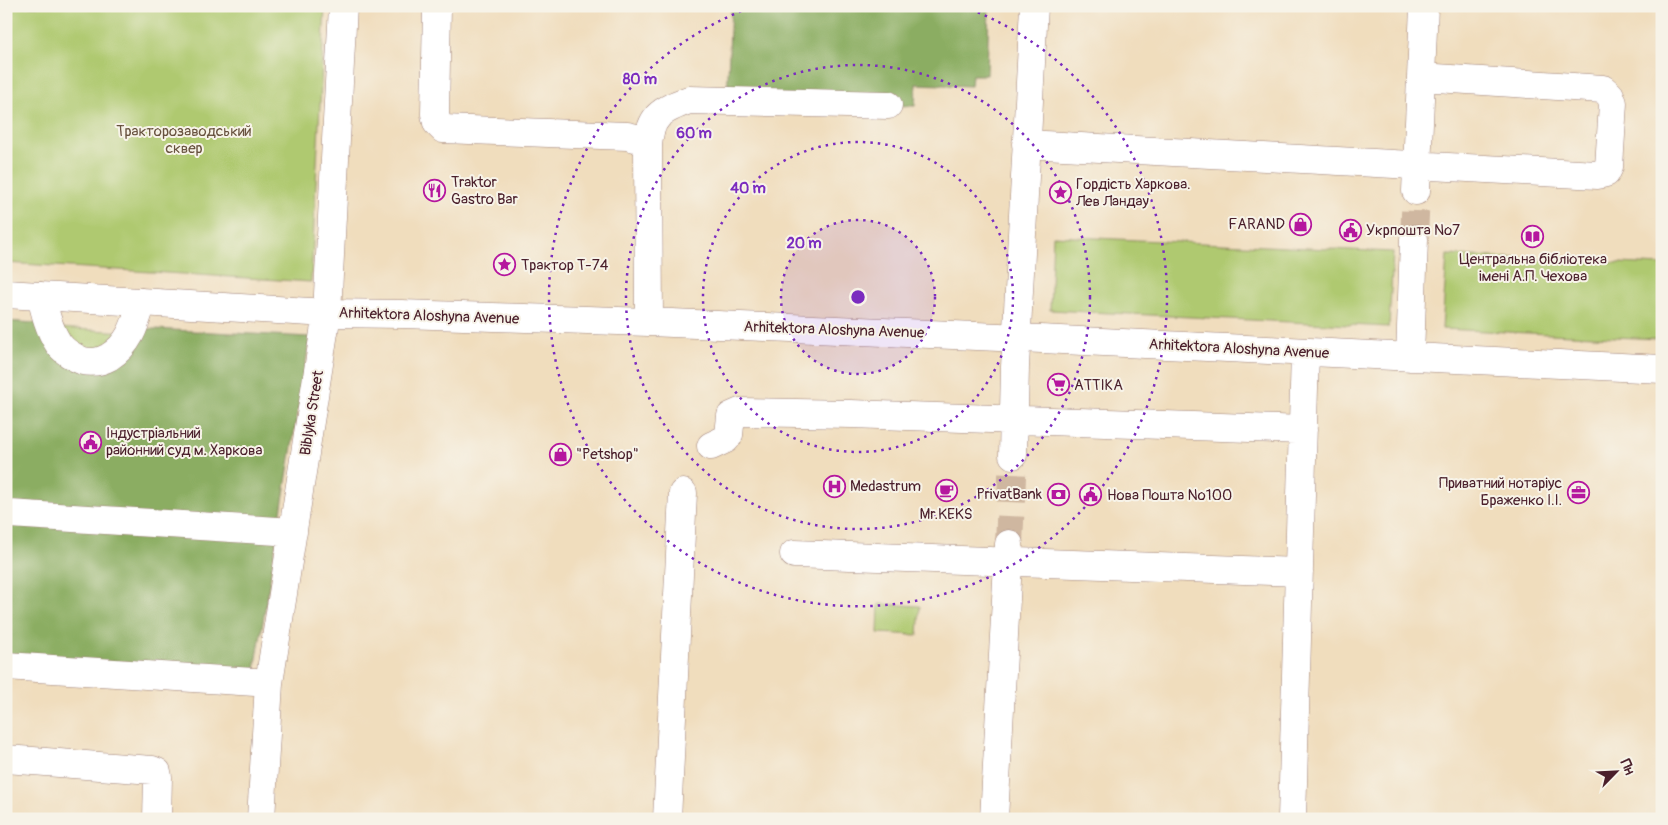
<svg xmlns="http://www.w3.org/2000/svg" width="1668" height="825" font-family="Pangolin,sans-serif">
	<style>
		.green { fill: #afc96f; stroke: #7c744d }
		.forest { fill: #8bad62; stroke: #6a6646 }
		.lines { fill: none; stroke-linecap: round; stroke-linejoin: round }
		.minor-tunnel { stroke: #cfb7a0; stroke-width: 28; stroke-dasharray: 28 14; stroke-linecap: butt }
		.minor-casing { stroke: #9d7e74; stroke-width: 29 }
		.minor { stroke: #fff; stroke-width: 28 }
		.ring { fill: none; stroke: #7b2cbf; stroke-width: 2.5; stroke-dasharray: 2.5 5 }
		.labels { text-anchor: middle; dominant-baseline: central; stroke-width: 4; stroke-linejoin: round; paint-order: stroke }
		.park-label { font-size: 15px; fill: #68523f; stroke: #f7f3e8 }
		.poi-label { font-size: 15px; fill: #4a1f2b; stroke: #f7f3e8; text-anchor: start }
		.street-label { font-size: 15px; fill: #4a1f2b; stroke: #f7f3e8 }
		.centre { fill: #7b2cbf; stroke: #f7f3e8; stroke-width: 2.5 }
		.ring-label { font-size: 15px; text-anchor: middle; font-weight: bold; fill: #7b2cbf; stroke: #f7f3e8; stroke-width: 4; stroke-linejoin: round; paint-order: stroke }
	</style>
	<rect width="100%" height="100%" fill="#f7f3e8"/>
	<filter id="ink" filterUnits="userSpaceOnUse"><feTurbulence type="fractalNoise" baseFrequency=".02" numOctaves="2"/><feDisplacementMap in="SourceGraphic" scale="10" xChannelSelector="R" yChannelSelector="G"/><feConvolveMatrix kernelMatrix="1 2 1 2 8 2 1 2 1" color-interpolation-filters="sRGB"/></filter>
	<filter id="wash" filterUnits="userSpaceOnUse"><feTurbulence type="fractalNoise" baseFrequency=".0096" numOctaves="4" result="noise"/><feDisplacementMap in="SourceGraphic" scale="20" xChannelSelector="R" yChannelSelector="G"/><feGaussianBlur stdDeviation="1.12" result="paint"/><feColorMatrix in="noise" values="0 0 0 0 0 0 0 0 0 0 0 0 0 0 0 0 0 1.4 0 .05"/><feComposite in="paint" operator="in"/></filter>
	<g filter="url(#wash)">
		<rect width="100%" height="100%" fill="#f0ddbd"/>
		<path class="green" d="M6 6H325L311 282 6 263Z
			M1053 236 1393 252 1389 327 1050 310Z
			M1447 255 1662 265 1658 339 1442 329Z
			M56 328 127 332 92 358Z
			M879 604 920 606 918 635 878 633Z"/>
		<path class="forest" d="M731 6H989L987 75H972L971 86 916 84 915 106 727 100Z
			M6 321 48 324 92 363 134 328 310 337 253 682 6 666Z"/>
	</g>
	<g filter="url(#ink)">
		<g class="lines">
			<path class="minor-tunnel" d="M1414 239 1416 191
				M1009 544 1013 455"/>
			<defs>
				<path id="minor" d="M437 6 435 114 437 123 443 129 627 136 640 139 648 148 649 322
					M1026 144 1598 175 1606 173 1609 167 1613 103 1610 95 1603 89 1421 77 1424 6
					M648 148C649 116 661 110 689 100L888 105
					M1416 191 1421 77
					M6 294 327 313 402 314 649 322 999 337 1662 369
					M41 296C45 313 49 329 58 343 63 351 75 358 83 361 93 363 100 362 109 357 130 344 135 325 142 302
					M1410 357 1414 239
					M711 446 726 439 729 435 731 416 740 412 851 414 1303 430
					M1013 455 1015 367 1034 6
					M6 513 10 514 293 532
					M794 554 1299 572
					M6 666 269 683
					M6 759 152 770 157 772 158 777 157 819
					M261 819 269 683 327 313 343 6
					M667 819 683 493
					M994 819 1009 544
					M1292 819 1305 352"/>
			</defs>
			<use href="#minor" class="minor-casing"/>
			<use href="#minor" class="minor"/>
		</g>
	</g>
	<circle cx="858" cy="297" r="77" fill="#7b2cbf" fill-opacity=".12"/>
	<g class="ring">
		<circle cx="858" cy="297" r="77"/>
		<circle cx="858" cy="297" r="155"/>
		<circle cx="858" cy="297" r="232"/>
		<path d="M964 7A309 309 0 1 1 752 7"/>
	</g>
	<defs>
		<symbol id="restaurant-ring" viewBox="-11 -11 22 22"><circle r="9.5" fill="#f7f3e8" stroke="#b5179e" stroke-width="1.5"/><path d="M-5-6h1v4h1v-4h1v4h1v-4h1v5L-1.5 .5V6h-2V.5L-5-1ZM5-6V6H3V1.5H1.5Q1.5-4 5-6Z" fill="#b5179e"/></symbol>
		<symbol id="sight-ring" viewBox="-11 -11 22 22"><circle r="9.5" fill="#f7f3e8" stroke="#b5179e" stroke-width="1.5"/><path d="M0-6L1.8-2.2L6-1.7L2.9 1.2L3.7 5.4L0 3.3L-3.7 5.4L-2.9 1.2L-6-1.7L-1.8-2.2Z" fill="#b5179e"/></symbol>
		<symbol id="shop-ring" viewBox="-11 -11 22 22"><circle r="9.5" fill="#f7f3e8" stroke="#b5179e" stroke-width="1.5"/><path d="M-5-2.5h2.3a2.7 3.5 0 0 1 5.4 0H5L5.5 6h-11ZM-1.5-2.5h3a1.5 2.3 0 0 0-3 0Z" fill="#b5179e"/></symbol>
		<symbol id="civic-ring" viewBox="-11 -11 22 22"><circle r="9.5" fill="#f7f3e8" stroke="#b5179e" stroke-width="1.5"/><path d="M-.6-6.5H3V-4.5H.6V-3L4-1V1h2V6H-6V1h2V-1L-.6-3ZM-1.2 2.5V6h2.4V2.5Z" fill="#b5179e"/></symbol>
		<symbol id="library-ring" viewBox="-11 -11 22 22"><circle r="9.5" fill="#f7f3e8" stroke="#b5179e" stroke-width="1.5"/><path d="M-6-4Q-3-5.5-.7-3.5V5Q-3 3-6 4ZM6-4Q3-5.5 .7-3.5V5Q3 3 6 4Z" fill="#b5179e"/></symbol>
		<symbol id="supermarket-ring" viewBox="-11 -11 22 22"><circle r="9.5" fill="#f7f3e8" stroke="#b5179e" stroke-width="1.5"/><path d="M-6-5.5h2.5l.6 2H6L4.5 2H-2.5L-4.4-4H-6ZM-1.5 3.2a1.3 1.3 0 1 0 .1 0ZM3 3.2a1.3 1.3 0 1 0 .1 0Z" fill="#b5179e"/></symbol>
		<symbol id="hospital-ring" viewBox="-11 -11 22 22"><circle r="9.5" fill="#f7f3e8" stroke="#b5179e" stroke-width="1.5"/><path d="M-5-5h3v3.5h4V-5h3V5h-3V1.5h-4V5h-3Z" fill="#b5179e"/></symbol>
		<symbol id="cafe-ring" viewBox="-11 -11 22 22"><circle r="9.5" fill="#f7f3e8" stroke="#b5179e" stroke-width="1.5"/><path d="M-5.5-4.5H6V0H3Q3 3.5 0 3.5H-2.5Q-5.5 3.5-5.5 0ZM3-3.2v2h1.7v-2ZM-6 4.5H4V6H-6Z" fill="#b5179e"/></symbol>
		<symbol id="office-ring" viewBox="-11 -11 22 22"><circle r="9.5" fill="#f7f3e8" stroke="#b5179e" stroke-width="1.5"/><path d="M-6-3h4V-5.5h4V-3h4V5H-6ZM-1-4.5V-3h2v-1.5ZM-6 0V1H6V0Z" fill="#b5179e"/></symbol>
		<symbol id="bank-ring" viewBox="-11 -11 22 22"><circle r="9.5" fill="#f7f3e8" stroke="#b5179e" stroke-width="1.5"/><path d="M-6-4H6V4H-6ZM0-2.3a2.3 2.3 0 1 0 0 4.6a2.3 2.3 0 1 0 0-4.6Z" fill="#b5179e"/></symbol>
	</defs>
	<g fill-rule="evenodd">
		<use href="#restaurant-ring" x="422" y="178" width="25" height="25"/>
		<use href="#sight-ring" x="1048" y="180" width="25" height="25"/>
		<use href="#shop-ring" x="1288" y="212" width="25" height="25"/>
		<use href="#civic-ring" x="1338" y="218" width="25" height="25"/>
		<use href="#library-ring" x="1520" y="224" width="25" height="25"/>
		<use href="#sight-ring" x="492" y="252" width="25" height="25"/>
		<use href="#supermarket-ring" x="1046" y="372" width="25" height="25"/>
		<use href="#civic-ring" x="78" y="430" width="25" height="25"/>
		<use href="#shop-ring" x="548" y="442" width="25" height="25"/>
		<use href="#hospital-ring" x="822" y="474" width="25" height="25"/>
		<use href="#cafe-ring" x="934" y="478" width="25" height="25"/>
		<use href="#office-ring" x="1566" y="480" width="25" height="25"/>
		<use href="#bank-ring" x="1046" y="482" width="25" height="25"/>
		<use href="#civic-ring" x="1078" y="482" width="25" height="25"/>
	</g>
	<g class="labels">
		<g class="park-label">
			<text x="184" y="131">Тракторозаводський<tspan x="184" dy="17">сквер</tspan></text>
		</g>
		<g class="poi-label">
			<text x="451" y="182">Traktor<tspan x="451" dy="17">Gastro Bar</tspan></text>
			<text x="1076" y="184">Гордість Харкова.<tspan x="1076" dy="17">Лев Ландау</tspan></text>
			<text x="1285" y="224" text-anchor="end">FARAND</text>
			<text x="1366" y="230">Укрпошта №7</text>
			<text x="1533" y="259" text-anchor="middle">Центральна бібліотека<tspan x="1533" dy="17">імені А.П. Чехова</tspan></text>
			<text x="521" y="265">Трактор Т-74</text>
			<text x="1074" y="385">АТТІКА</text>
			<text x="106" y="433">Індустріальний<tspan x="106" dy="17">районний суд м. Харкова</tspan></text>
			<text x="576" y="454">"Petshop"</text>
			<text x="1562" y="483" text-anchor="end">Приватний нотаріус<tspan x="1562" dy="17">Браженко І.І.</tspan></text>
			<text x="850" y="486">Medastrum</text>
			<text x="1042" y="494" text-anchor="end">PrivatBank</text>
			<text x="1107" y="495">Нова Пошта №100</text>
			<text x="946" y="514" text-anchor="middle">Mr.KEKS</text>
		</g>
		<g class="street-label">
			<text transform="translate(429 316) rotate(2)">Arhitektora Aloshyna Avenue</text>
			<text transform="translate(834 330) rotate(2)">Arhitektora Aloshyna Avenue</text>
			<text transform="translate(1239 349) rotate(3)">Arhitektora Aloshyna Avenue</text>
			<text transform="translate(312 413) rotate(-81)">Biblyka Street</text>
		</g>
	</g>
	<circle cx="858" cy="297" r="8" class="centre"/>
	<g class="ring-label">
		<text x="640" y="84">80 m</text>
		<text x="694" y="138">60 m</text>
		<text x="748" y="193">40 m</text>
		<text x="804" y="248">20 m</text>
	</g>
	<rect width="1668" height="825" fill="none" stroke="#f7f3e8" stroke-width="25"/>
	<g transform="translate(1616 772) rotate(66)" stroke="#f7f3e8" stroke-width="4" paint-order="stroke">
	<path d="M0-4L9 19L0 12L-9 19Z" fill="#4a1f2b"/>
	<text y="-8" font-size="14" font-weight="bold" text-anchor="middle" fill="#4a1f2b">Пн</text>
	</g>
</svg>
